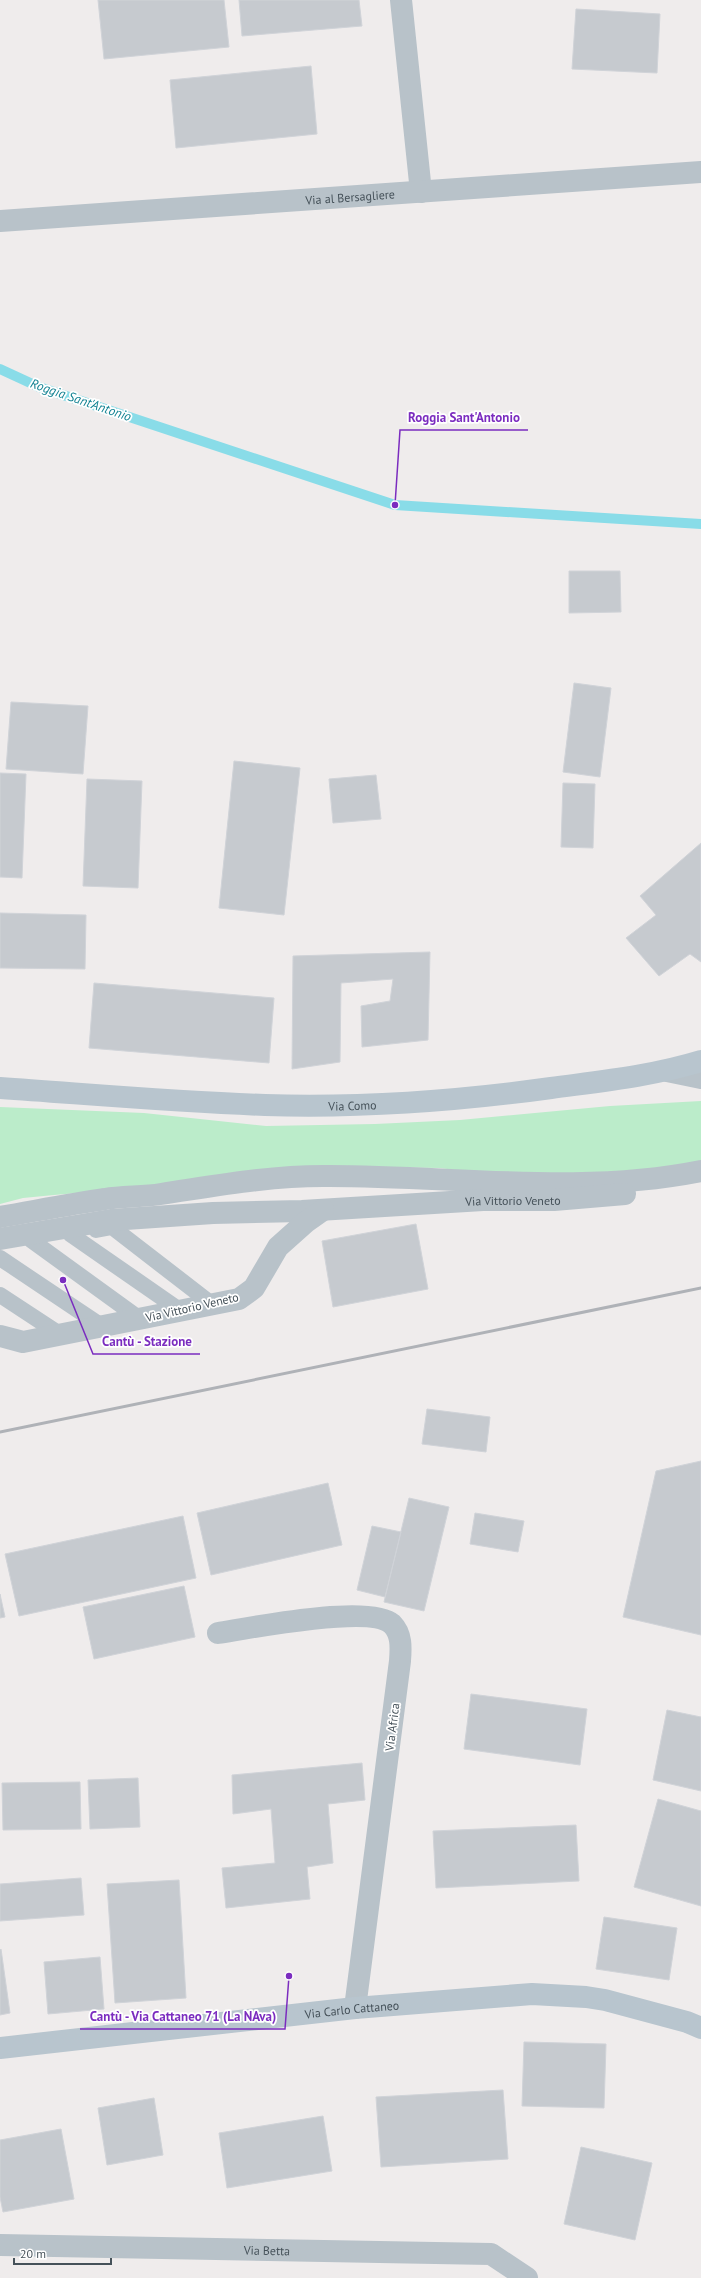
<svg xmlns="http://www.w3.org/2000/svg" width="701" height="2278" font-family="'PT Sans',sans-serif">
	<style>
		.green { fill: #bbecca }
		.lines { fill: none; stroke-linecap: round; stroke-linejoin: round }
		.stream { stroke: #89dce8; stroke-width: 10 }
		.building { fill: #c6cacf; stroke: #d0d3d8 }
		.lane { stroke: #b8c2c9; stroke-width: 16 }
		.street { stroke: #b8c2c9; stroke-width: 22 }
		.secondary { stroke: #b8c5ce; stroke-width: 22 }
		.rail { stroke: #afb2b7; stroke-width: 3 }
		.labels { text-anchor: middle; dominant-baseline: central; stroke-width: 3.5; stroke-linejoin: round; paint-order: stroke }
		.street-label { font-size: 12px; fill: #455159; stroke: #fff }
		.water-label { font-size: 13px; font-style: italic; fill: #118292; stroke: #fff }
		.leader { fill: none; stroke: #7b2cbf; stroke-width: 1.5 }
		.callout-dot { fill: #7b2cbf; stroke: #fff; stroke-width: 1.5 }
		.callout-label { font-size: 13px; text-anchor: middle; font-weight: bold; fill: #7b2cbf; stroke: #fff; stroke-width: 3.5; stroke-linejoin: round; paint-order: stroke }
	</style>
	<rect width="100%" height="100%" fill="#efecec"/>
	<path class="green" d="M701 1101V1164L651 1173H481L439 1168 374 1167 54 1195 23 1198 0 1204V1107L144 1113 266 1126 375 1124 460 1120 610 1106Z"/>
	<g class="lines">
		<path class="stream" d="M0 369 39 387 395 505 701 524"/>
	</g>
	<path class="building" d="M98 0H224L229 47 104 59Z
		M239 0H359L362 26 242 36Z
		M576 9 660 14 657 73 572 69Z
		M311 66 317 134 176 148 170 80Z
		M569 571H620L621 612 569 613Z
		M574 683 611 688 600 777 563 772Z
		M11 702 88 706 83 774 6 769Z
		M234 761 300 768 284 915 219 908Z
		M0 773 26 774 22 878 0 877Z
		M376 775 381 819 333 823 329 779Z
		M87 779 142 781 138 888 83 886Z
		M563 783 595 784 593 848 561 847Z
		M701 843V962L690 954 659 976 626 938 656 915 640 896Z
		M0 913 86 915 85 969 0 968Z
		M430 952 428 1040 362 1047 361 1006 390 1001 393 979 341 983 340 1062 292 1069 293 956Z
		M94 983 274 998 269 1063 89 1048Z
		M416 1224 428 1289 333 1307 322 1241Z
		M427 1409 490 1417 486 1452 422 1444Z
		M701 1461V1635L623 1617 656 1471Z
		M328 1483 342 1545 211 1575 197 1513Z
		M409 1498 449 1507 424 1611 384 1602Z
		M475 1513 524 1521 518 1552 470 1544Z
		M183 1516 196 1578 19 1616 5 1554Z
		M372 1526 401 1532 385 1597 357 1590Z
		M184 1586 195 1637 94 1659 83 1607Z
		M0 1594 5 1617 0 1618Z
		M471 1694 587 1709 580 1765 464 1749Z
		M667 1710 701 1717V1791L653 1780Z
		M362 1763 365 1800 328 1804 333 1863 307 1867 310 1899 226 1908 222 1868 275 1863 271 1809 233 1814 232 1775Z
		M138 1778 140 1827 90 1829 88 1780Z
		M80 1782 81 1829 3 1830 2 1783Z
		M658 1799 701 1811V1906L634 1887Z
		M576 1825 579 1881 436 1888 433 1831Z
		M81 1878 84 1915 0 1921V1884Z
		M179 1880 186 1998 115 2003 107 1884Z
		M604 1917 677 1928 669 1980 596 1969Z
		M1 1949 10 2013 0 2015V1950Z
		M100 1957 104 2009 48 2014 44 1962Z
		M524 2042 606 2044 604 2108 522 2106Z
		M503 2090 508 2159 381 2167 376 2097Z
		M154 2098 163 2155 107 2165 98 2108Z
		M323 2116 332 2171 227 2188 219 2133Z
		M61 2129 74 2199 3 2212 0 2197V2140Z
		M581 2147 652 2163 635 2240 564 2224Z"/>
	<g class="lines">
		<path class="lane" d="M96 1230 112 1227 213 1305
			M70 1234 181 1311
			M31 1240 140 1319
			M0 1258 103 1327
			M0 1295 61 1335"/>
		<g class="street">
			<path d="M401 0 421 192"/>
			<path id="s1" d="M0 221 701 172"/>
			<path d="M667 1071 701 1078"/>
			<path d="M0 1217C35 1211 70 1204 105 1199 123 1196 143 1197 161 1194 215 1186 268 1176 323 1176 448 1175 576 1196 701 1171"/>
			<path id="s2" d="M0 1239 111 1220 213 1213 302 1211 483 1200H554L625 1194"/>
			<path d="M0 1336 23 1342 239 1299 254 1288 278 1247 306 1222 323 1210"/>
			<path d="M218 1633C250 1628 370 1604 392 1624 402 1634 401 1648 400 1661L355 2008"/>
			<path id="s3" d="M0 2245 491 2254 527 2278"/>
		</g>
		<g class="secondary">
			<path id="s4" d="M0 1088C88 1094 177 1102 265 1105 361 1108 457 1101 551 1088 602 1081 652 1076 701 1061"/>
			<path id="s5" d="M0 2048 355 2008 532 1994 586 1997 605 2000 687 2022 701 2028"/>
		</g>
		<path class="rail" d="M0 1432 701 1288"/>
	</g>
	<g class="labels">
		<g class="street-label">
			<text stroke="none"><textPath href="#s1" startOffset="351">Via al Bersagliere</textPath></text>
			<text stroke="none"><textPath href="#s4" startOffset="353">Via Como</textPath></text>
			<text stroke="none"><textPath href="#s2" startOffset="515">Via Vittorio Veneto</textPath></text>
			<text transform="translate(192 1307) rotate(-13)">Via Vittorio Veneto</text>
			<text transform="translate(392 1727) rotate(-83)">Via Africa</text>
			<text stroke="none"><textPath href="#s5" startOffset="354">Via Carlo Cattaneo</textPath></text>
			<text stroke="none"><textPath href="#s3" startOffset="267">Via Betta</textPath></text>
		</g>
		<g class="water-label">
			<text transform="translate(81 400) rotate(19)">Roggia Sant'Antonio</text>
		</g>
	</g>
	<path class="leader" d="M395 505L400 430H528M63 1280L93 1354H200M289 1976L285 2029H80"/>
	<g class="callout-dot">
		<circle cx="395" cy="505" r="4"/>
		<circle cx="63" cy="1280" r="4"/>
		<circle cx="289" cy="1976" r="4"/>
	</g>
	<g class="callout-label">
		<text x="464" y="422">Roggia Sant'Antonio</text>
		<text x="147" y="1346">Cantù - Stazione</text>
		<text x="183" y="2021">Cantù - Via Cattaneo 71 (La NAva)</text>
	</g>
	<path d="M14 2258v6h97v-6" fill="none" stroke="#455159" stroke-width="2"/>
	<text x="20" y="2258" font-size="12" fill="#455159" stroke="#ffffff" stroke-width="3" paint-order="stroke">20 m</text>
</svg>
